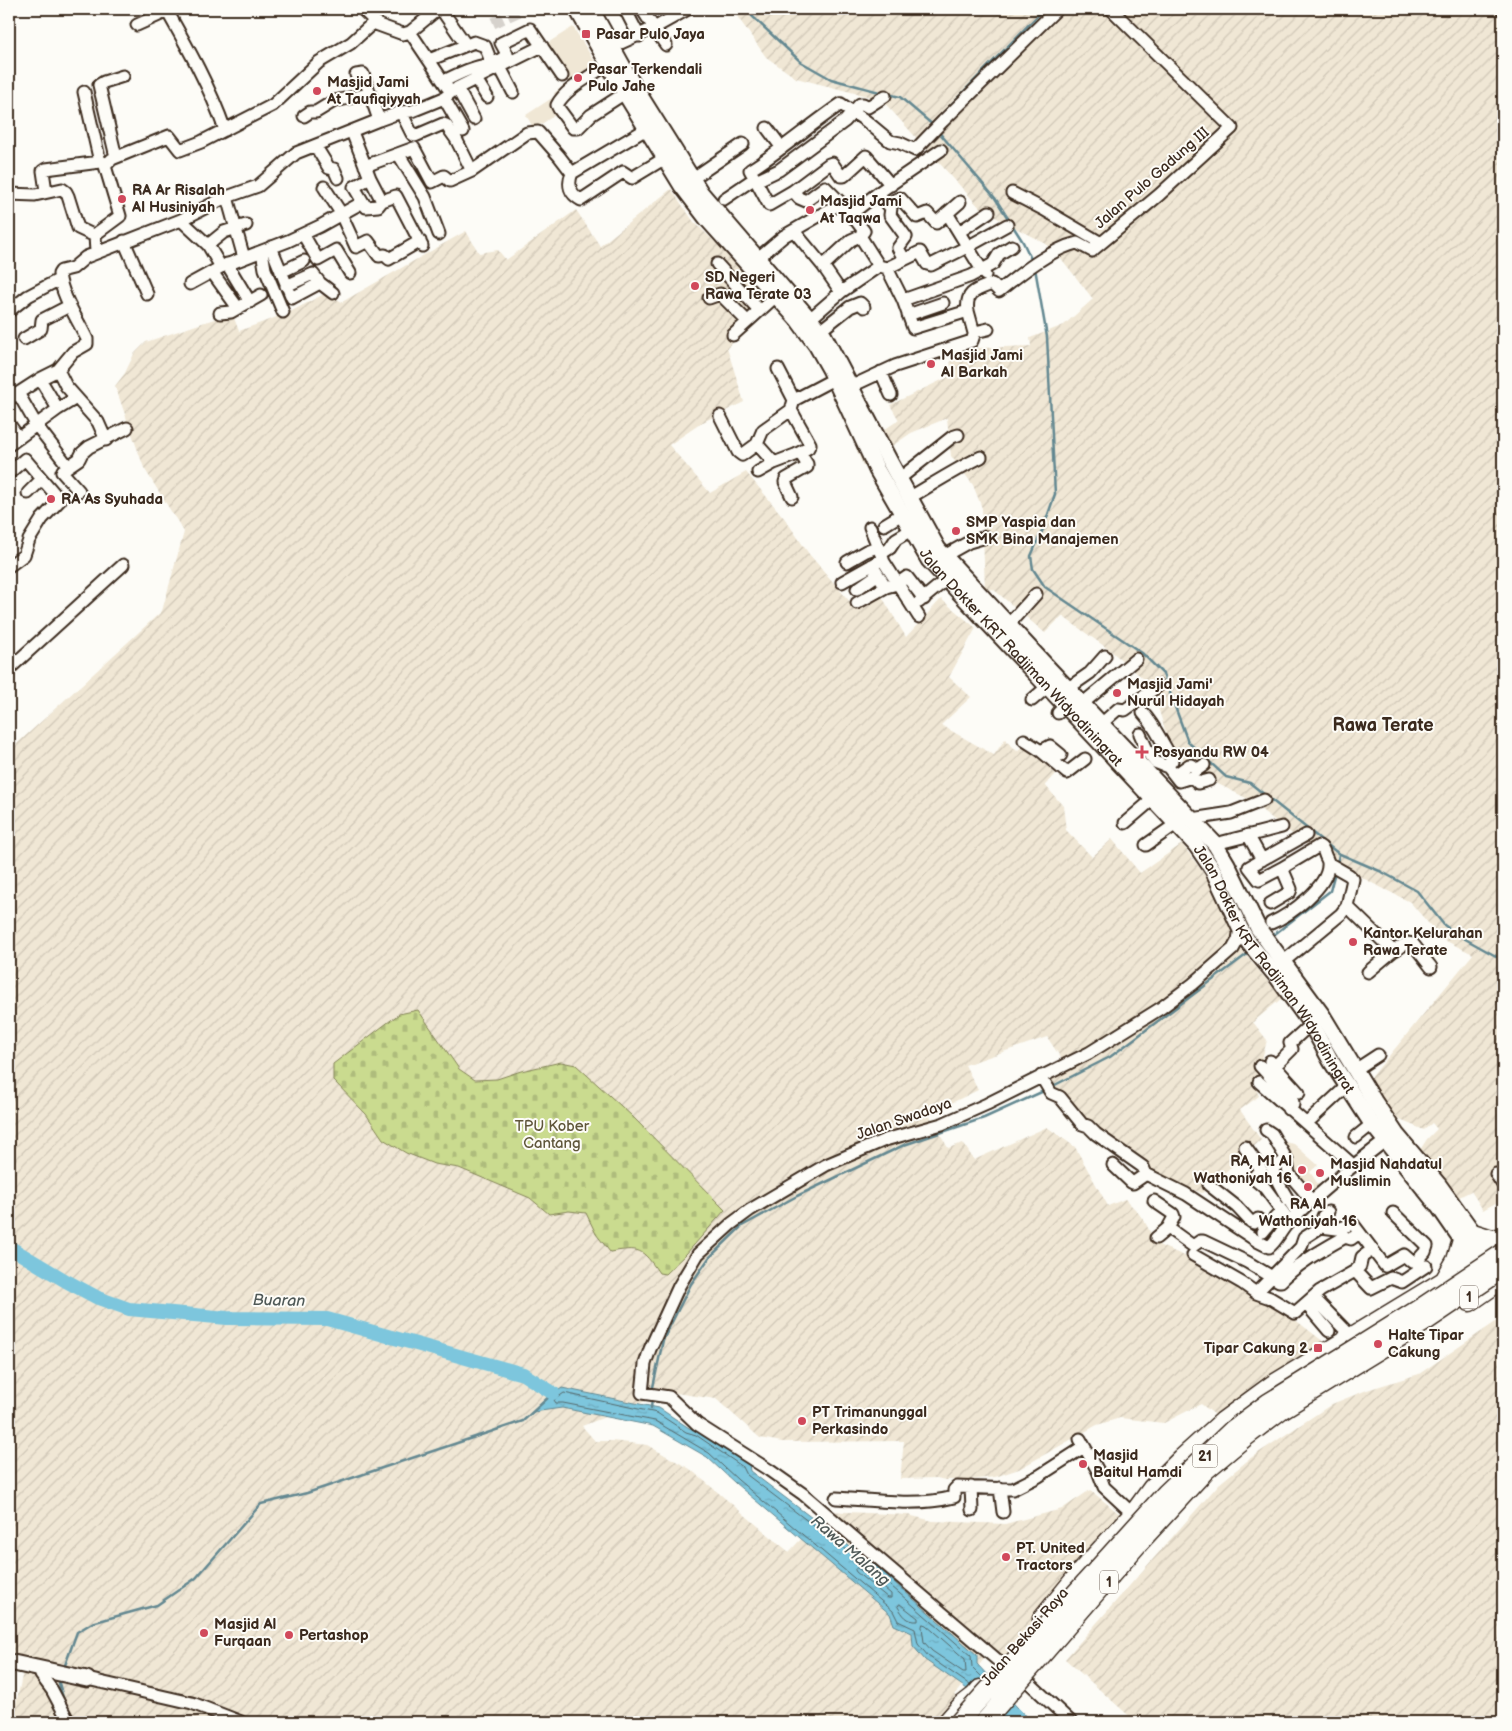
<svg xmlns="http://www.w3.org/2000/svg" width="1512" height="1731" font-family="'Balsamiq Sans',sans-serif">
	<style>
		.built { fill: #f0e7d5 }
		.industrial { fill: url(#industrial-furrows) }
		.cemetery { fill: url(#cemetery-stones); stroke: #828256 }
		.water { fill: url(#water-ripples); stroke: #638891 }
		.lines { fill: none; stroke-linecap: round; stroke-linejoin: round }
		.shore { stroke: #55686a; stroke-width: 1 }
		.stream { stroke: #638891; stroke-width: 2.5 }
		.river { stroke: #7dc6dd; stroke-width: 14 }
		.minor-tunnel { stroke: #d6d2cc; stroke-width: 11; stroke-dasharray: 11 5.5; stroke-linecap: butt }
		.minor-casing { stroke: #3b2a1e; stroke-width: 15 }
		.major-casing { stroke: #3b2a1e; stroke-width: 19 }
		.highway-casing { stroke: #3b2a1e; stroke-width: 21 }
		.minor { stroke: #fdfcf7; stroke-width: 11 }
		.major { stroke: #fdfcf7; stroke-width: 15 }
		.highway { stroke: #fdfcf7; stroke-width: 18 }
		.highway-bridge-casing { stroke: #3b2a1e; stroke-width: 21; stroke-linecap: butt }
		.highway-bridge { stroke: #fdfcf7; stroke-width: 18 }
		.poi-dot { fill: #d1495b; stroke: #fdfcf7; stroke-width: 2 }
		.labels { text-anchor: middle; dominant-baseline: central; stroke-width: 4; stroke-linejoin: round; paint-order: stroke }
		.shield { fill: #fdfcf7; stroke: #75695f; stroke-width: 1 }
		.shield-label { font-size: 14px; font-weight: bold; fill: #3b2a1e }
		.poi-label { font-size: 15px; font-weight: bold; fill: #3b2a1e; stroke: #fdfcf7; text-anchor: start }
		.street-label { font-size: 15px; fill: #3b2a1e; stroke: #fdfcf7 }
		.park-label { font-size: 15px; fill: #5f563a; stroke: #fdfcf7 }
		.water-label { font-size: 16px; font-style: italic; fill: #4f5957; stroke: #fdfcf7 }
		.quarter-label { font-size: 18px; font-weight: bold; fill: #3b2a1e; stroke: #fdfcf7 }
	</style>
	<defs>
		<pattern id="industrial-furrows" width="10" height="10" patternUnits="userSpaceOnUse" patternTransform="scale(1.25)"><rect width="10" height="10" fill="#f0e7d5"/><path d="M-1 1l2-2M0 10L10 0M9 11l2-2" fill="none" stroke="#cfc6b6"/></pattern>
		<pattern id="cemetery-stones" width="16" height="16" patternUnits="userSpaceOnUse" patternTransform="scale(1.25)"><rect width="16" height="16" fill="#cadb8f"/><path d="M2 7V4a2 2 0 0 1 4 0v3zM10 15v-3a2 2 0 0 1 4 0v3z" fill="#aebc7b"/></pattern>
		<pattern id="water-ripples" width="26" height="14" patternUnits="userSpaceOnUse" patternTransform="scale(1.25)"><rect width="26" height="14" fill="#7dc6dd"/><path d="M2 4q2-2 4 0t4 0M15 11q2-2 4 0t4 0" fill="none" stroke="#6daabd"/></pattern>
	</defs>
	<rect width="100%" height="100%" fill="#fdfcf7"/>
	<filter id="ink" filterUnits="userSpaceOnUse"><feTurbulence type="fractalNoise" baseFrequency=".02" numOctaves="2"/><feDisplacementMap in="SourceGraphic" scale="10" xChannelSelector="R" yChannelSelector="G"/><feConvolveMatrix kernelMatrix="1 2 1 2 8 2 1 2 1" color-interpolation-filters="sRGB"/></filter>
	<g filter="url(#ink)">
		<path class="built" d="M573 27 600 70 575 88 578 92 565 102 555 115 534 129 526 115 555 96 554 93 570 82 546 44Z
			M1280 1141 1294 1144 1318 1165 1310 1172 1320 1187 1312 1197 1291 1169Z"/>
		<path class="industrial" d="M732 9H1503V1199L1483 1210 1471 1191 1438 1208 1406 1172 1427 1139 1437 1129 1432 1123 1424 1130 1383 1113 1365 1085 1473 954 1442 939 1410 902 1374 884 1317 853 1246 798 1210 780 1171 749 1151 685 1111 651 1062 616 1045 633 993 589 985 590 982 508 973 485 951 456 947 418 911 433 863 466 856 448 899 420 890 405 950 376 951 349 1031 346 1030 338 1064 325 1093 299 1056 252 1046 244 982 210 882 100 796 78 766 57Z
			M671 189 694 222 717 244 774 306 727 348 744 402 703 422 669 445 710 493 746 472 785 519 809 554 857 610 881 595 906 637 941 599 976 628 949 677 971 697 941 725 994 755 1005 739 1017 751 1024 745 1056 774 1045 785 1063 806 1066 830 1092 857 1112 839 1140 873 1182 844 1213 886 1239 947 1282 998 1253 1022 1267 1040 1255 1086 1259 1096 1240 1110 1261 1140 1202 1193 1149 1174 1082 1128 1045 1078 1067 1067 1047 1037 965 1065 978 1090 929 1114 948 1148 963 1143 974 1160 1047 1127 1075 1147 1108 1206 1125 1199 1137 1211 1146 1224 1156 1244 1199 1262 1276 1305 1333 1349 1223 1421 1201 1404 1164 1423 1120 1418 1097 1425 1019 1469 995 1477 969 1480H945L937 1478 900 1479 904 1441 782 1442 760 1438 716 1399 669 1392 582 1426 595 1441H612L647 1445 690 1469 789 1552 827 1511 908 1515 933 1521 1005 1524 1062 1509 1090 1490 1127 1520 995 1667 985 1658 954 1695 959 1699 938 1722H12L26 1658 9 1654V751L162 611 184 532 144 468 115 386 125 373 134 354 146 342 232 313 239 331 290 312 326 293 342 302 466 231 479 253 498 250 506 260 576 210 600 246Z
			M1500 1319 1503 1320V1722H1136L1065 1659 1219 1484 1252 1457 1332 1404 1367 1390 1419 1374Z"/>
		<path class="cemetery" d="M418 1010 459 1069 475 1080 497 1079 521 1071 561 1062 576 1065 632 1116 725 1210 686 1254 665 1274 659 1273C642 1248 640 1247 610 1252L596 1234 586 1213 569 1211 549 1214 530 1198 459 1168 434 1164 406 1153 383 1139 366 1114 333 1080V1064L399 1014Z"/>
		<path class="water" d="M562 1388 659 1408 689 1428 698 1430 749 1464 750 1471 878 1568 977 1655V1664L1031 1722H1007L986 1702 925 1660 913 1646 912 1633 894 1625 890 1614 735 1483 707 1457 653 1426 562 1408 533 1412 546 1399Z"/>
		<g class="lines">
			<path class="shore" d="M857 1568 871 1577 891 1594V1598H888L856 1572 855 1570Z
				M900 1604 918 1618V1621C907 1622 903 1615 898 1607Z
				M923 1624 926 1625 965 1659 966 1672H963L932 1651 924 1642 922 1627Z
				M970 1685 928 1656 918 1644 915 1629 898 1621 893 1611 738 1480 709 1453 655 1421 563 1403H556L554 1400 564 1393 657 1413 686 1432 696 1435 743 1467 747 1475 875 1572 971 1656 972 1667 984 1679"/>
			<path class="stream" d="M748 9 752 16 801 62 831 79 883 93
				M888 94 900 97 934 126
				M932 124 1044 9
				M937 130 995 198 1023 242 1032 261
				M1035 268 1047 337 1055 494 1043 529 1031 556 1033 569 1045 587 1142 653 1163 674 1188 742 1226 777 1250 783 1339 854 1337 865
				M1340 854 1382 872 1417 891 1444 925 1458 935 1503 960
				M1271 937 1330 891 1335 872
				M1051 1087 1110 1057 1250 952
				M652 1392 663 1340 691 1284 709 1258 742 1226 797 1196 904 1145 984 1118 1046 1090
				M651 1409 652 1397
				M64 1668 77 1632 92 1623 157 1605 196 1578 261 1504 307 1493 523 1421 553 1393 557 1394
				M61 1678 59 1683 64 1701"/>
			<path class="river" d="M9 1247 66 1281 98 1298 129 1309 227 1318 327 1319 523 1374 553 1393"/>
			<path class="minor-tunnel" d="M493 23 524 9"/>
			<defs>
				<path id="minor" d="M166 9C188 48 210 87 225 130
					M362 9 378 24
					M441 9 466 45
					M625 9 639 36
					M1502 9 1503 10
					M137 25 168 11
					M410 32 447 87
					M666 45 654 28 688 9
					M612 47 654 28 642 9
					M429 60 474 42 485 46 492 64
					M500 67 513 92
					M599 70C584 80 565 90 557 105L559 109 573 128H578L591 115 625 93
					M356 75 363 74 379 120
					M476 79 487 97
					M444 81C454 76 464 71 474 68 486 64 499 64 507 54L501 43 530 29 562 76
					M457 88 474 119
					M84 92 100 162
					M444 98 463 131
					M401 112 412 134 415 136 443 124 446 125 456 139 472 171
					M304 116 310 112H316L334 101 370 94
					M648 128 572 173C567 185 570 194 581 200L623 172 632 178 665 158
					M767 128 782 148
					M352 132 370 178 382 201
					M316 147 329 168 334 169 338 178
					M399 155 425 197 439 234
					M116 157 99 85 104 82 123 76
					M365 166 414 148 432 182 444 176 450 181 472 171 527 133 538 132 559 156 572 173
					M370 178 354 187 366 207 378 206 382 201 396 196 422 246
					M692 179 743 144
					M756 181 779 170 845 121 860 104H863L868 107 885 96
					M324 187 339 210 356 247 368 241 379 256 385 255 389 259 420 241
					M46 191 43 171 46 169 100 162 108 163
					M793 191 829 164 832 163 841 176H844L866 156 891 185
					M1012 193 1043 209 1101 243
					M9 194 35 195 62 189 66 192 68 196 78 228 95 236
					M227 197 244 258
					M724 199 755 178
					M884 200 891 208 890 215 906 237 898 248 904 259
					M888 205 895 200 900 198 917 217 927 213 936 223 960 202
					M845 207 825 187 806 201 799 198 793 191 769 205 750 170C782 150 810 125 841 104L866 121 890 141 900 143 915 150 943 121 1057 9
					M947 213 985 275
					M181 220 208 245 221 267
					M794 231 823 266 841 292
					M959 232 989 212
					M303 234 318 260 336 250 350 273
					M860 236 864 231 851 214 878 193 941 150
					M124 241 147 294
					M208 245 224 232 246 225
					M969 246 1007 225
					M271 247 292 298 320 283
					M262 251 265 269 283 312
					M96 252 95 236 97 233 120 216 105 166 112 159 169 136 180 150 201 142 273 105 319 62 351 43 373 23 403 34 410 32 438 9
					M758 258 784 236 841 203
					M227 264 250 302
					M717 264 759 310
					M823 266 851 240 860 236 879 266
					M887 268 903 300 913 328 968 311 974 333
					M212 272 238 308
					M281 272 304 261
					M190 284 221 267 288 241 320 226 363 202
					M286 286 313 274 320 283 333 293
					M709 298 720 294 747 321
					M903 300 971 276 993 264 999 254 1012 246
					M9 311 28 296 60 279
					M968 311C965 292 976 290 992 284L999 291C1020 274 1051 249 1077 243L1092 251 1094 249 1159 195 1232 128 1111 9
					M220 313 231 312 261 295
					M908 315 943 303
					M810 319 841 292 879 266 887 268 920 252 927 264 931 265 963 249
					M821 330 850 307 860 303 864 307
					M733 335 776 296
					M24 339 41 329 42 320 69 306
					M778 369 794 400
					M58 370 66 386 98 422 106 440
					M881 372 891 395
					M40 379 58 409
					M852 386 895 366 972 341 975 332 988 329
					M18 393 37 426 68 466
					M9 399 40 379 58 370 73 352 87 344V339C77 318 62 297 59 274L61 271 73 268 86 257 181 220 224 198 258 186 296 153 379 120 401 112 412 111 432 103 444 98 457 88 542 46
					M720 416 738 452 742 455 757 444 763 430 791 410 794 400 834 379
					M9 424 19 438
					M757 444 774 463 795 455 808 448 810 444 791 410
					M9 445 58 409 76 398
					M758 472 774 463
					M9 473 25 459 60 500 42 519 29 540 24 555 9 566
					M899 479 952 437 958 435
					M79 491 62 472 63 470 79 459 82 453 89 447 127 428
					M28 493 42 479
					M792 497 785 482 786 479 807 467V464L800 453
					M909 498C933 484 956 469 981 457
					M884 525 902 514
					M870 527 884 562 919 617
					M881 554 890 548 896 539 911 530
					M944 556 969 542 986 537
					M847 562 866 551 877 547
					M872 565 886 587
					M842 582 883 559
					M857 589 877 575
					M919 602 947 579
					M857 603 886 587 897 584 907 577 924 599
					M1008 625 1036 594
					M9 669 123 565
					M1067 689 1090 673 1105 656
					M1032 700 1047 687
					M1082 704 1136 659
					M1058 713 1065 706
					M1143 713C1156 727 1161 742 1172 758V761L1166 766
					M1101 724 1118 709 1125 710 1158 686
					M1140 734 1150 756 1155 762 1168 767 1179 781 1192 777 1198 783 1209 780
					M1024 740 1041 751 1067 773 1085 759
					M1041 751 1050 746 1061 755
					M1175 775 1189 765H1192L1197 770 1204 765
					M1192 819 1231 813 1264 800
					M1125 823 1153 799
					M1248 835 1262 860
					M1215 844 1282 827
					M1146 845 1176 824
					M1270 904 1290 892 1291 889 1282 868 1259 880 1249 867 1306 835
					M1347 906 1393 951
					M1271 923C1290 915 1330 886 1328 863 1328 860 1326 858 1325 855 1324 851 1323 848 1319 846L1282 868
					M1283 962 1341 914 1347 906 1353 879 1349 875 1328 863
					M1368 972 1393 951 1407 943 1413 944 1431 967
					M1270 1061 1299 1093
					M1260 1066 1293 1102V1105L1288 1109
					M1274 1067 1292 1049 1290 1043 1311 1024
					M1355 1070 1378 1055
					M1041 1076 1051 1093 1060 1097 1082 1124 1088 1126 1096 1134 1143 1167 1146 1174 1186 1194 1257 1241 1269 1247C1277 1241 1281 1230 1288 1223 1318 1193 1351 1167 1385 1141
					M1259 1082 1353 1165
					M1307 1123 1347 1086
					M1266 1130 1272 1134 1287 1160
					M1356 1137 1372 1124
					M1245 1147 1261 1169 1253 1178 1265 1188 1282 1211
					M1113 1165 1131 1182 1133 1183 1146 1174
					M1496 1174 1503 1185
					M1209 1185 1237 1207 1251 1222 1254 1223 1258 1219 1266 1228
					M1154 1201 1173 1214 1174 1217 1168 1228 1156 1238
					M1298 1214C1288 1200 1278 1185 1272 1168L1287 1160 1289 1174 1312 1201
					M1321 1227 1337 1229 1353 1224 1385 1266 1404 1255 1412 1262H1416L1425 1252 1427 1246 1393 1213
					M1168 1228 1193 1246 1200 1241H1203L1247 1262 1279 1281H1281C1300 1262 1322 1250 1345 1237L1351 1239 1359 1233
					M1263 1232 1272 1221 1282 1211 1287 1218
					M1193 1255 1242 1283 1256 1293 1270 1298 1295 1313 1320 1291 1355 1271 1360 1266 1362 1257 1372 1250
					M1355 1271 1371 1288 1391 1278 1402 1282 1426 1266
					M1256 1293 1301 1247 1304 1238 1321 1227 1323 1216 1328 1212
					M1313 1297 1352 1337
					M1306 1304 1329 1331
					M1080 1439 1098 1471 1104 1487 1133 1514
					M971 1487 972 1510
					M1000 1488 1003 1512
					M836 1498C874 1500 916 1507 954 1497V1490L957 1487 1013 1489 1039 1476 1084 1447
					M1002 1664 803 1494 769 1470 697 1424 669 1397 642 1393 645 1364 650 1349 679 1286 698 1254 731 1224 750 1210 826 1165 885 1140 942 1124 987 1104 1089 1053 1161 1008 1193 984 1233 949 1238 940 1240 928
					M40 1668 41 1675 52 1690 69 1722
					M1023 1677 1071 1722
					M87 1679 192 1703 241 1722"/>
				<g id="major">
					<path id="s1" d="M577 9 625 93 682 186 708 220 798 320 817 346 830 369 877 470 929 560 1196 845 1213 870 1240 928 1249 943 1278 978 1311 1024 1331 1061 1372 1124 1439 1207 1482 1269"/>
					<path d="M591 9 632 83 701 193 824 336 890 462 938 549 1050 670 1215 844 1227 864 1258 928 1322 1015 1374 1101 1396 1134 1438 1184 1479 1241"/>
					<path d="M9 1662 87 1679"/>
				</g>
				<path id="highway" d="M1473 1233 1492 1239 1503 1237
					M1445 1279 1456 1260 1462 1240
					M1470 1302 1503 1279
					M1042 1619 1081 1571 1133 1514 1152 1488 1182 1458 1223 1421 1272 1385 1445 1280 1503 1241
					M947 1722 961 1706 974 1696 980 1689"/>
			</defs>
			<use href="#minor" class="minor-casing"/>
			<use href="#major" class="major-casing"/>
			<use href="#highway" class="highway-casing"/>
			<use href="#minor" class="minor"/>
			<use href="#major" class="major"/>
			<use href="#highway" class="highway"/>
			<defs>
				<path id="highway-bridge" d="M959 1722 1166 1493 1232 1430 1268 1403 1422 1307 1503 1253
					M984 1722 1139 1543 1206 1470 1243 1439 1281 1410 1426 1321 1503 1269"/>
			</defs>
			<use href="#highway-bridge" class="highway-bridge-casing"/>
			<use href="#highway-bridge" class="highway-bridge"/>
		</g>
	</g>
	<g class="poi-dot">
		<rect x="581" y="29" width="10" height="10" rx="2.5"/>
		<circle cx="578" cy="78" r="5"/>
		<circle cx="317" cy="91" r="5"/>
		<circle cx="122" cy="199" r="5"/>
		<circle cx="810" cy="210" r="5"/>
		<circle cx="695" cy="286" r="5"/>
		<circle cx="931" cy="364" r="5"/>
		<circle cx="51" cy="499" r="5"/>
		<circle cx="956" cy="531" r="5"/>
		<circle cx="1117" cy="693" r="5"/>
		<path d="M1139.5 744.5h5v5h5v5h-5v5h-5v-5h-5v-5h5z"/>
		<circle cx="1353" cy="942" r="5"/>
		<circle cx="1302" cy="1170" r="5"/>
		<circle cx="1320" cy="1173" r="5"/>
		<circle cx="1308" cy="1187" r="5"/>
		<circle cx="1378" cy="1344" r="5"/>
		<rect x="1313" y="1343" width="10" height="10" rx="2.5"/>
		<circle cx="802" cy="1421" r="5"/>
		<circle cx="1083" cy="1464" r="5"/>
		<circle cx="1006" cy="1557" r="5"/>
		<circle cx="204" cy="1633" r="5"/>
		<circle cx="289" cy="1635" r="5"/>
	</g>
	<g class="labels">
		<g class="shield">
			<rect x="1460" y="1285.5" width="18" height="23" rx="4"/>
			<rect x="1192.5" y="1444.5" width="25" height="23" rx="4"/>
			<rect x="1100" y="1570.5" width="18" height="23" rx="4"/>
		</g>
		<g class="shield-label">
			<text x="1469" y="1297">1</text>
			<text x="1205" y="1456">21</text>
			<text x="1109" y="1582">1</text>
		</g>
		<g class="poi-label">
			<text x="596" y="34">Pasar Pulo Jaya</text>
			<text x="588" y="69">Pasar Terkendali<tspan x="588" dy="17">Pulo Jahe</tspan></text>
			<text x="327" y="82">Masjid Jami<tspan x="327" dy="17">At Taufiqiyyah</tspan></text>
			<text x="132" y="190">RA Ar Risalah<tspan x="132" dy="17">Al Husiniyah</tspan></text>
			<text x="820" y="201">Masjid Jami<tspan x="820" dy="17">At Taqwa</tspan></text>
			<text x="705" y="277">SD Negeri<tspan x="705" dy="17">Rawa Terate 03</tspan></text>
			<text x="941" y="355">Masjid Jami<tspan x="941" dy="17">Al Barkah</tspan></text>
			<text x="61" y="499">RA As Syuhada</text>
			<text x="966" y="522">SMP Yaspia dan<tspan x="966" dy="17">SMK Bina Manajemen</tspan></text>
			<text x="1127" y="684">Masjid Jami'<tspan x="1127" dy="17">Nurul Hidayah</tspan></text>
			<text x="1153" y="752">Posyandu RW 04</text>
			<text x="1363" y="933">Kantor Kelurahan<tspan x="1363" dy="17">Rawa Terate</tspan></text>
			<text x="1292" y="1161" text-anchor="end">RA, MI Al<tspan x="1292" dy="17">Wathoniyah 16</tspan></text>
			<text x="1330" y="1164">Masjid Nahdatul<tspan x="1330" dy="17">Muslimin</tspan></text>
			<text x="1308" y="1204" text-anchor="middle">RA Al<tspan x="1308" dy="17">Wathoniyah 16</tspan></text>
			<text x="1388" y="1335">Halte Tipar<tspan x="1388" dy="17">Cakung</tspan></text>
			<text x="1308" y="1348" text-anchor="end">Tipar Cakung 2</text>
			<text x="812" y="1412">PT Trimanunggal<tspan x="812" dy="17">Perkasindo</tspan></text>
			<text x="1093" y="1455">Masjid<tspan x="1093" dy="17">Baitul Hamdi</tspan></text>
			<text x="1016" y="1548">PT. United<tspan x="1016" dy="17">Tractors</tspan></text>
			<text x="214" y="1624">Masjid Al<tspan x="214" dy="17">Furqaan</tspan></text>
			<text x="299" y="1635">Pertashop</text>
		</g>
		<g class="street-label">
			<text transform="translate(1152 178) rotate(-41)">Jalan Pulo Gadung III</text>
			<text stroke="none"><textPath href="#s1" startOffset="791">Jalan Dokter KRT Radjiman Widyodiningrat</textPath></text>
			<text stroke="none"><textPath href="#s1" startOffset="1195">Jalan Dokter KRT Radjiman Widyodiningrat</textPath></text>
			<text transform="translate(904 1119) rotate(-19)">Jalan Swadaya</text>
			<text transform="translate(1025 1637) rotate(-49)">Jalan Bekasi Raya</text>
		</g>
		<g class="park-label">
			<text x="552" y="1126">TPU Kober<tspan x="552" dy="17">Cantang</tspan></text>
		</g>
		<g class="water-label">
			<text transform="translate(279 1301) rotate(1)">Buaran</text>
			<text transform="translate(850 1551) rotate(41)">Rawa Malang</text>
		</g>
		<g class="quarter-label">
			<text x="1383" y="725">Rawa Terate</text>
		</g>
	</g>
	<rect width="1512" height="1731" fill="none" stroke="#fdfcf7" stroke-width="30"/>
	<rect x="15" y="15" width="1482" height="1701" fill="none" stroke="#3b2a1e" stroke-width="2" filter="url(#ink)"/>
</svg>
